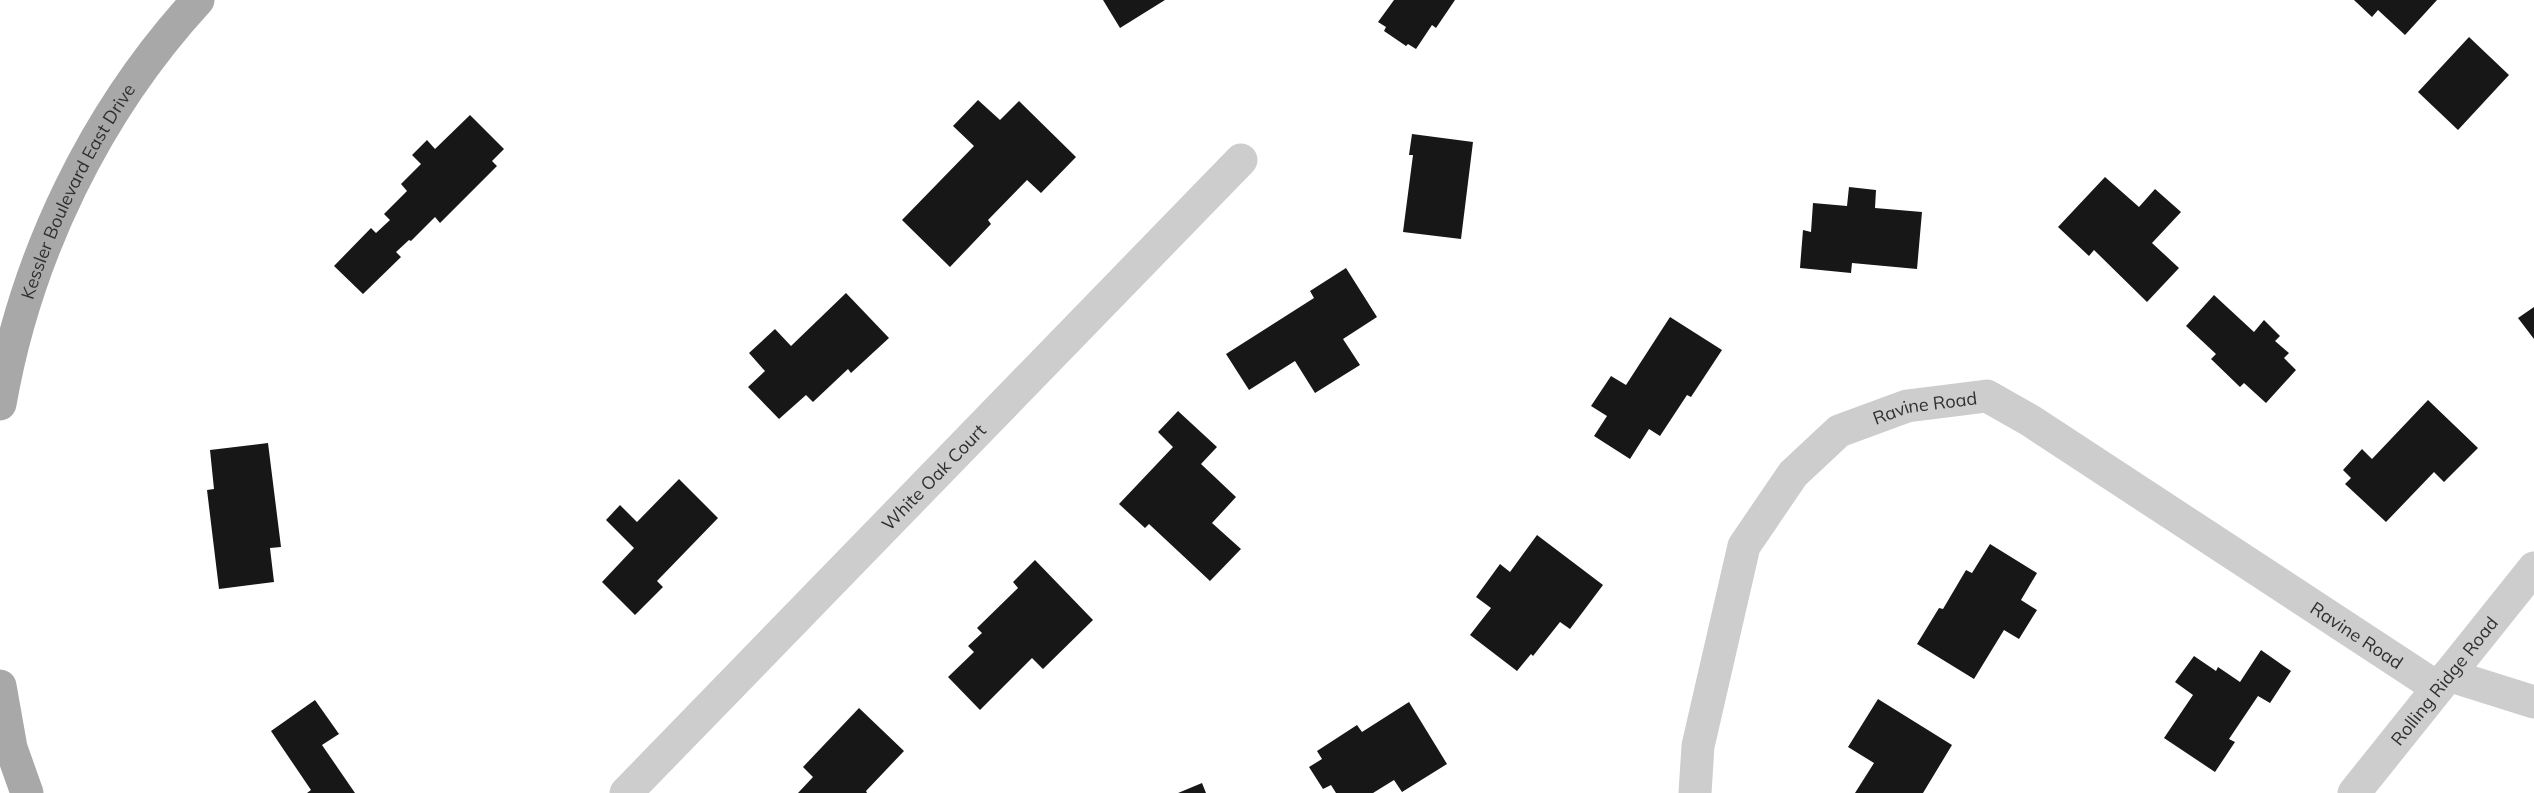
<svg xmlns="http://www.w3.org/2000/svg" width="2534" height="793" font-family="Mulish,sans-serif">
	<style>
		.building { fill: #171717 }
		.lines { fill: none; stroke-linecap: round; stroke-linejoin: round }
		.street { stroke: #cdcdcd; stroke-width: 33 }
		.primary { stroke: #a8a8a8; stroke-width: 33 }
		.labels { text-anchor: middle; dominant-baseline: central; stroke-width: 6; stroke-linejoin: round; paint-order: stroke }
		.street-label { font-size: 18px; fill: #303030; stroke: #fff }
	</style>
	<rect width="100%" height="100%" fill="#fff"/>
	<path class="building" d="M1103 0H1165L1120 28Z
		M1394 0H1455L1436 28 1432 25 1416 49 1408 44 1406 46 1384 31 1386 27 1378 22Z
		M2354 0H2437L2405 35 2378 10 2372 17Z
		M2469 37 2509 75 2458 130 2418 92Z
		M978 100 1000 120 1019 101 1076 157 1041 193 1027 180 988 220 991 224 950 267 902 220 974 146 953 126Z
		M470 115 504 149 492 161 497 166 440 223 435 217 411 241 409 240 396 252 401 257 363 294 334 266 371 228 376 233 390 220 384 214 407 191 401 184 421 164 412 155 427 140 435 149Z
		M1412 134 1473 142 1461 239 1403 232 1413 155H1409Z
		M2105 177 2139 207 2155 189 2181 212 2152 243 2179 268 2147 302 2094 250 2089 256 2058 227Z
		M1849 187 1876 190 1875 208 1922 212 1917 269 1852 263 1851 273 1800 268 1803 230 1811 232 1813 203 1847 206Z
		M1346 268 1377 317 1343 339 1360 365 1315 393 1295 361 1249 390 1226 354 1314 298 1310 291Z
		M846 293 889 338 851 373 848 369 813 402 806 395 779 419 748 387 765 371 749 353 775 329 791 346Z
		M2214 295 2254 332 2264 320 2280 336 2275 341 2289 353 2284 358 2296 370 2266 403 2244 383 2240 387 2211 359 2216 354 2186 326Z
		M2534 307V339L2518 318Z
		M1670 317 1722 350 1691 397 1687 395 1660 436 1649 429 1630 459 1594 436 1607 416 1591 406 1611 376 1626 385Z
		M2428 400 2478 448 2444 482 2434 472 2386 522 2345 484 2351 478 2343 470 2362 449 2372 459Z
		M1178 411 1217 447 1201 464 1236 497 1212 523 1241 549 1210 581 1149 524 1145 528 1119 504 1173 447 1158 432Z
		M268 443 281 547 270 548 274 582 219 589 207 490 214 489 210 450Z
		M679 479 718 518 657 581 663 587 635 615 602 582 634 548 606 520 620 505 637 522Z
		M1537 535 1603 585 1570 629 1560 622 1533 656 1531 654 1517 671 1470 635 1491 608 1476 597 1500 564 1510 572Z
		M1990 544 2037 573 2021 600 2037 610 2019 639 2004 630 1974 679 1917 644 1939 608 1943 609 1966 570 1972 573Z
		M1035 560 1093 620 1043 669 1032 658 980 710 948 677 974 652 968 646 982 633 977 628 1018 588 1013 582Z
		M2261 650 2291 671 2270 703 2258 696 2229 739 2235 742 2215 772 2164 738 2193 695 2175 682 2194 656 2216 671 2218 667 2240 682Z
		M1878 699 1952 745 1923 793H1855L1874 763 1848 747Z
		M315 700 339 734 322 745 355 793H307L311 790 271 731Z
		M1409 702 1447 764 1402 792 1394 780 1373 793H1336L1331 785 1323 789 1309 767 1322 759 1317 751 1357 725 1362 732Z
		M859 708 904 751 866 791 867 793H798L813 777 803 767Z
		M1202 783 1206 793H1178Z"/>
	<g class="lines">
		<g class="street">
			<path d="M2448 675 2534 702"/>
			<path id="s1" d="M626 793 1241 160"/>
			<path id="s2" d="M1695 793 1698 746 1744 546 1793 474 1839 431 1907 406 1987 396 2031 421 2438 688"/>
			<path id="s3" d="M2354 793 2534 568"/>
		</g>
		<g class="primary">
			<path id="s4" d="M0 404C26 255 96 111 198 0"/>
			<path d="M0 686 11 748 27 793"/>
		</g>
	</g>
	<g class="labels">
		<g class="street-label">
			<text stroke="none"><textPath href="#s4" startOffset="228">Kessler Boulevard East Drive</textPath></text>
			<text stroke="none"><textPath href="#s2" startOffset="492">Ravine Road</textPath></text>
			<text stroke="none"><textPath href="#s1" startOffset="441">White Oak Court</textPath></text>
			<text stroke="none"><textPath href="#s2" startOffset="996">Ravine Road</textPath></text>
			<text stroke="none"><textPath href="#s3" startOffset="144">Rolling Ridge Road</textPath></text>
		</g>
	</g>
</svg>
